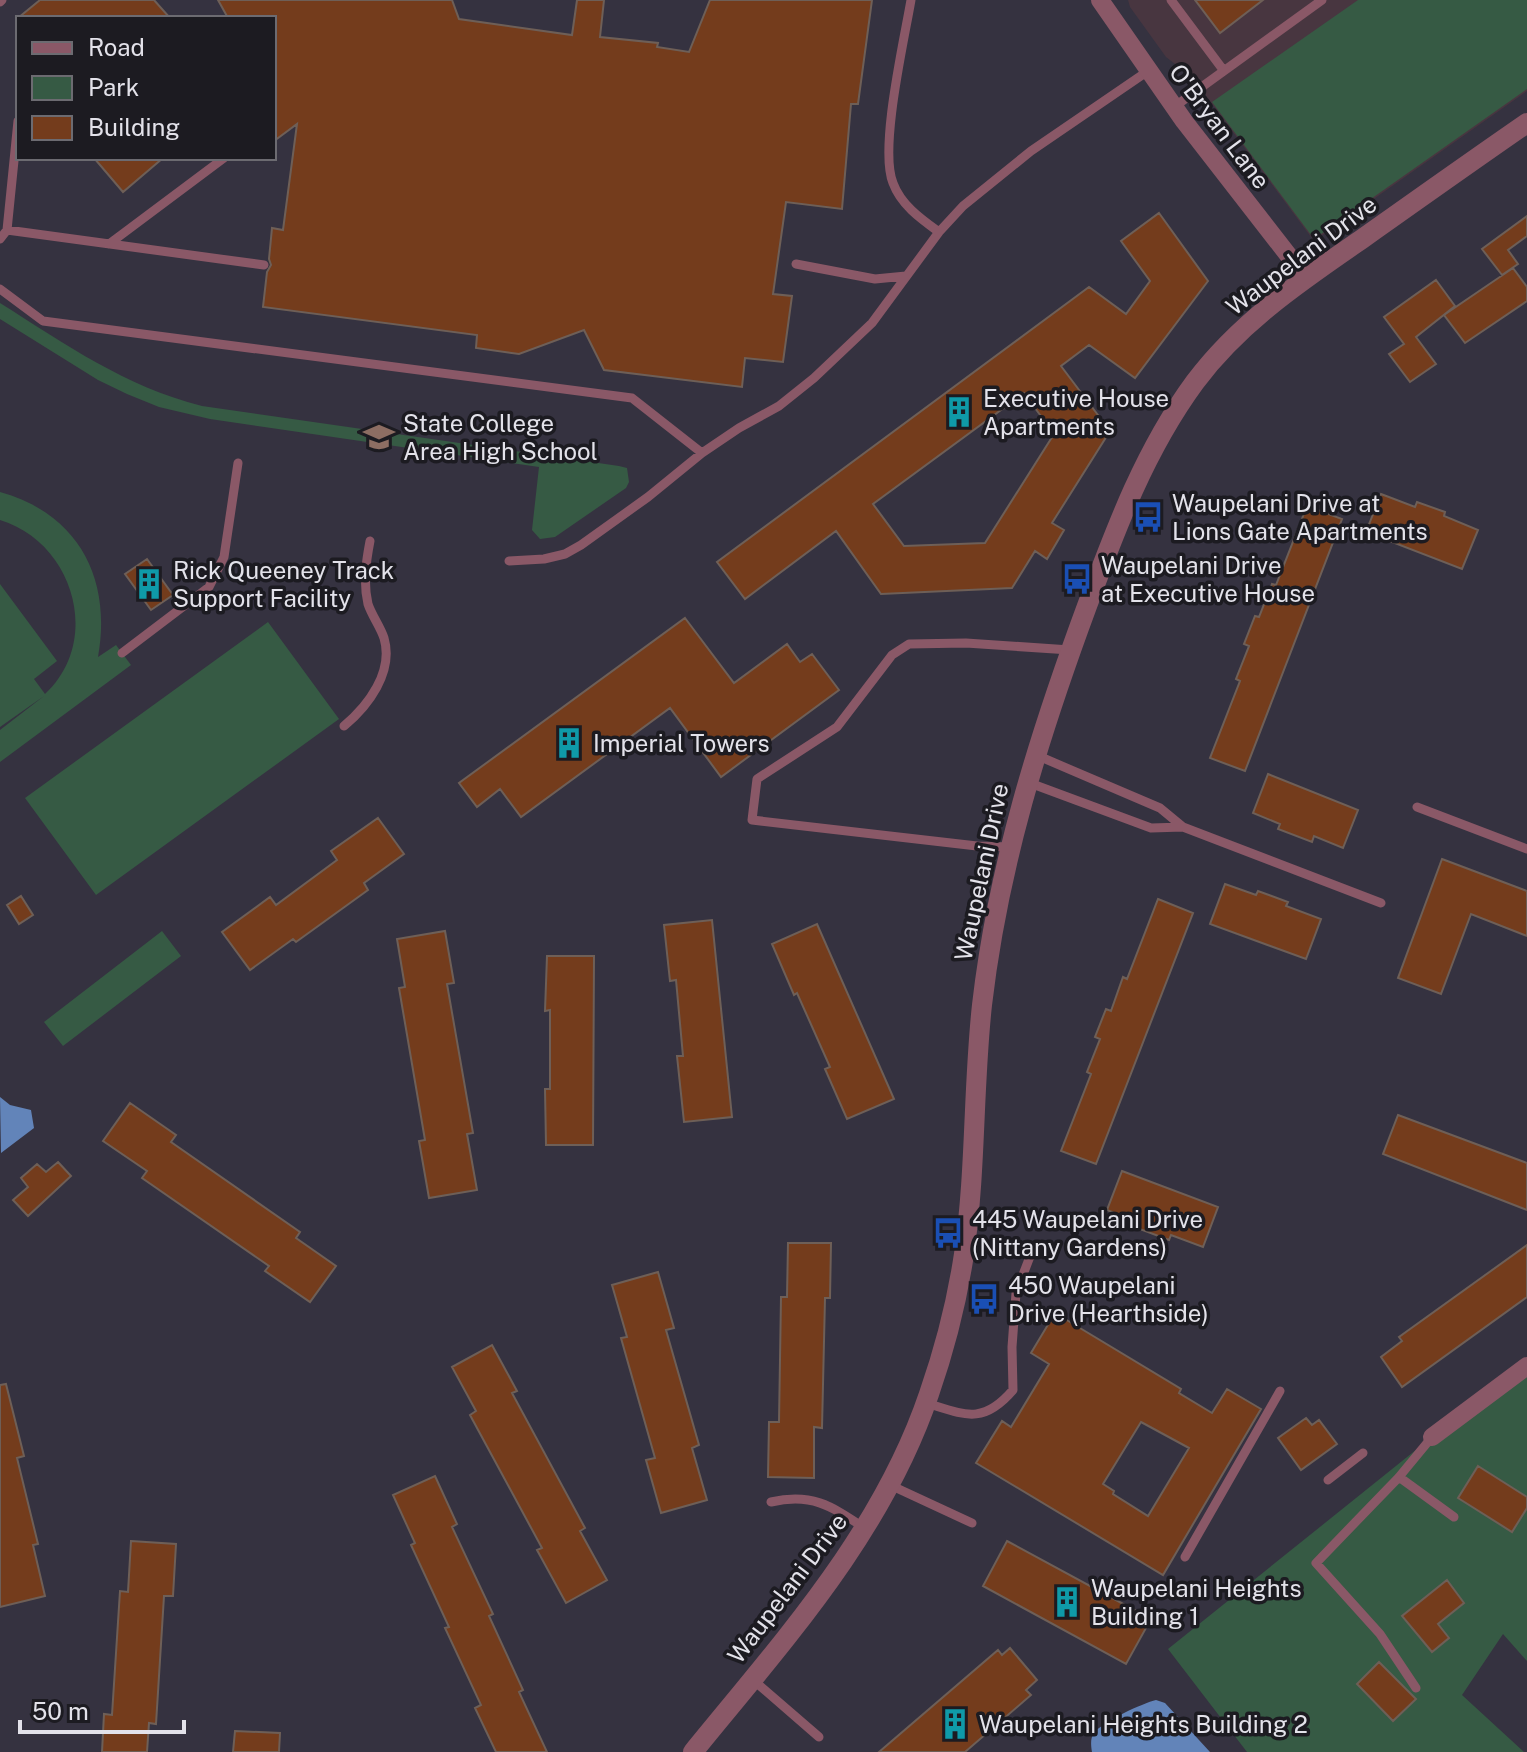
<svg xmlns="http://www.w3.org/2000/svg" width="1527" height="1752" font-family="'Public Sans',sans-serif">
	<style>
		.commercial { fill: #483640 }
		.green { fill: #365a44 }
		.water { fill: #6284b9 }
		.building { fill: #743c1c; stroke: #6e5f57; stroke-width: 2; fill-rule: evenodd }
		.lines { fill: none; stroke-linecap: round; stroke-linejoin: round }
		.service { stroke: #8a5867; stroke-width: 9 }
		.minor { stroke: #8a5867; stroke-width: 18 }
		.tertiary { stroke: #8a5867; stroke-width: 20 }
		.labels { text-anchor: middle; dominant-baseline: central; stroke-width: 7; stroke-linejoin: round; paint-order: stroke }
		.street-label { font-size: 24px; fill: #e3e2ea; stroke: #1c1b21 }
		.poi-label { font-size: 24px; fill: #e3e2ea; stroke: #1c1b21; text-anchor: start }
	</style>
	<rect width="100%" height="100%" fill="#353240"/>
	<path class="commercial" d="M1128 0H1527V91L1314 241 1192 77 1166 57 1130 7Z"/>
	<path class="green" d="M1358 0H1527V89L1314 239 1212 102Z
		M0 303C67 345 124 386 202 406L619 466 627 468 629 482 626 488 555 537 540 539 532 530 539 467 210 419 159 407 127 394 98 380 0 319Z
		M0 492C79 514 112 579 98 657L116 645 131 665 0 762V730L44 696 0 727V584L57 661 34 679 45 694C103 640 73 542 0 520Z
		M268 622 339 719 96 895 25 798Z
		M162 931 181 956 63 1046 44 1022Z
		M1527 1366V1661L1503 1634 1462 1695 1524 1752H1247L1168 1649 1432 1437Z"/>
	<path class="water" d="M0 1097 10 1105 31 1110 34 1128 1 1153Z
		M1156 1700 1165 1703 1210 1752H1092C1091 1746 1090 1738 1094 1733 1102 1722 1143 1703 1156 1700Z"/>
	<path class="building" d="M40 0H154L170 18H18Z
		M218 0H452L459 19 572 35 577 0H604L600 37 658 43 657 47 689 52 710 0H872L858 104H851L842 209 786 202 773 294 792 296 783 362 745 358 742 387 604 370 584 330 519 354 476 348 477 335 263 307 267 272 271 265 269 259 272 228 283 230 297 124 274 141V18H228Z
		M1195 0H1263L1220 33Z
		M94 158H163L123 192Z
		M1159 213 1208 281 1135 378 1089 345 1061 366 1110 431 1052 523 1064 530 1047 559 1035 551 1012 588 881 594 836 531 745 599 717 562 1089 287 1126 314 1150 281 1121 241ZM1024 393 1054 434 985 543 904 546 873 504Z
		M1527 216V236L1508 250 1518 264 1502 275 1482 249Z
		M1513 268 1527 287V301L1465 343 1444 315Z
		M1436 280 1455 306 1416 337 1436 364 1410 382 1389 354 1404 344 1384 317Z
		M1381 494 1415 507 1417 502 1445 512 1444 516 1478 530 1462 569 1366 532Z
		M1307 506 1342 519 1245 771 1210 758 1240 681 1236 679 1249 646 1244 644 1255 616 1259 617 1272 584 1276 585Z
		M147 559 173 595 151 610 125 574Z
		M685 618 734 683 787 644 800 662 812 654 839 690 721 777 670 708 521 817 500 789 477 807 459 783Z
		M1268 774 1358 810 1343 848 1314 836 1312 842 1278 829 1280 824 1253 813Z
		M378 818 404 854 364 883 368 890 296 942 293 939 250 970 222 932 270 897 276 905 337 860 331 851Z
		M1442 859 1527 891V936L1471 914 1441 994 1398 978Z
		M1225 884 1256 895 1258 891 1288 902 1286 906 1321 919 1306 959 1210 924Z
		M21 896 33 915 19 924 7 905Z
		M1158 899 1193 913 1096 1164 1061 1151 1091 1074 1087 1072 1100 1039 1095 1037 1106 1009 1111 1011 1123 977 1127 979Z
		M712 920 732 1117 684 1122 677 1056H683L676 980 670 981 664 925Z
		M817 924 894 1099 847 1119 825 1069 830 1067 797 993 794 995 772 944Z
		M445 931 454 983 447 984 473 1133 467 1134 477 1190 429 1198 419 1141 425 1140 399 988 405 987 397 939Z
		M547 956H594L593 1145H546L545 1089H550V1010L545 1011Z
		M130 1103 176 1135 171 1142 300 1232 296 1238 336 1266 310 1302 265 1271 269 1266 142 1178 147 1171 103 1141Z
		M1398 1115 1527 1163V1210L1383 1154Z
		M58 1162 71 1176 28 1216 13 1200 28 1187 21 1178 37 1164 46 1172Z
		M1122 1171 1218 1207 1203 1247 1171 1235 1169 1240 1137 1228 1139 1223 1107 1210Z
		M788 1243H831L830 1298H825L822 1428 814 1427V1478L768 1477 769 1422H779L781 1297H787Z
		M1527 1245V1297L1402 1387 1381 1357 1402 1341 1399 1337Z
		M658 1272 674 1328 666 1330 699 1445 692 1448 707 1500 661 1513 646 1460 655 1458 621 1338 627 1337 612 1285Z
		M1055 1313 1181 1389 1179 1393 1212 1413 1227 1389 1261 1409 1163 1575 976 1463 1002 1421 1011 1427 1049 1364 1031 1353ZM1141 1422 1189 1448 1148 1516 1113 1494 1114 1491 1103 1484Z
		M492 1345 517 1391 512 1393 585 1528 580 1531 607 1580 566 1603 537 1550 542 1548 470 1415 476 1411 452 1367Z
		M6 1384 24 1456 17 1458 38 1544 33 1545 45 1596 0 1607V1385Z
		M1306 1418 1312 1425 1319 1420 1337 1444 1301 1470 1278 1438Z
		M1478 1466 1527 1497V1508L1512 1532 1458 1498Z
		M435 1476 457 1524 452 1527 493 1614 489 1616 523 1690 519 1692 547 1752H496L475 1708 481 1705 445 1628 449 1627 411 1545 415 1543 393 1495Z
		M131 1541 176 1544 173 1596H164L156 1724 149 1723 147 1752H102L104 1714 112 1715 120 1591 128 1592Z
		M1007 1541 1151 1619 1126 1664 983 1586Z
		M1447 1580 1464 1603 1438 1624 1449 1638 1432 1652 1402 1616Z
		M1010 1648 1037 1680 1026 1690 1031 1695 965 1752H879L998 1650 1002 1655Z
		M1379 1662 1416 1699 1393 1721 1357 1684Z
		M235 1731 280 1733 279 1752H233Z"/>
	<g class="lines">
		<path class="service" d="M911 0C904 41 879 149 893 183 901 205 921 219 939 232
			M1171 0 1224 71
			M0 2 2 0
			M1174 107 1322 0
			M7 230 18 121
			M0 239 7 230 264 265
			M109 244 224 158
			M796 264 875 279 906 276
			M0 289 43 321 632 398 702 453
			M509 561 544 559 565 554 581 545 648 497 702 453 739 428 779 406 814 378 872 323 939 232 963 206 1031 151 1148 71
			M122 653 209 587 224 557 238 463
			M344 726C368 706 394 672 384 638 380 626 372 616 368 604 363 582 366 562 370 541
			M1036 755 1160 808 1183 827 1381 903
			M1027 782 1151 828 1183 827
			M1417 807 1527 849
			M1010 847 977 846 752 820 757 779 837 727 892 655 909 644 966 643 1070 650
			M926 1403C965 1415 983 1425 1013 1390L1012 1347 1016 1293 1034 1246
			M1399 1477 1454 1517
			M1328 1480 1363 1453
			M890 1485 972 1523
			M771 1502C811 1493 830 1505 863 1527
			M1185 1557 1280 1391
			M752 1679 819 1737
			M1416 1688 1380 1634 1316 1563 1399 1477 1432 1437"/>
		<path class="minor" d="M1100 0 1184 121 1306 278
			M1432 1437 1527 1366"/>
		<path class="tertiary" d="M693 1752C784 1640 882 1533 929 1394 945 1348 957 1301 964 1254 976 1172 973 1087 982 1005 998 866 1039 736 1087 606 1116 528 1145 450 1195 382 1240 322 1301 281 1362 239 1417 200 1472 161 1527 123"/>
	</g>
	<defs>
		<symbol id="building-bare" viewBox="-9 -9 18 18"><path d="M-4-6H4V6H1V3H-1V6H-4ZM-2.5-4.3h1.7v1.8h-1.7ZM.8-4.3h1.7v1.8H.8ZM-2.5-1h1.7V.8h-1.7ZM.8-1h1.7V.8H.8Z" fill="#0f9aa8" stroke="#1c1b21" stroke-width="2.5" paint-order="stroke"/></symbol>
		<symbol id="school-bare" viewBox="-9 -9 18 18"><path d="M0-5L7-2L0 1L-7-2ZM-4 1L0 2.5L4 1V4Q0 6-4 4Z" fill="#8d6e63" stroke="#1c1b21" stroke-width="2.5" paint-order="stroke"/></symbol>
		<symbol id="bus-bare" viewBox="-9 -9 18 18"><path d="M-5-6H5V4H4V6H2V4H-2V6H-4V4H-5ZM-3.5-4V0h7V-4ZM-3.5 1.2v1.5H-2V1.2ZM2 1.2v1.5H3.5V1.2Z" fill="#1a4fb4" stroke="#1c1b21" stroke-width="2.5" paint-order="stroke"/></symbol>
	</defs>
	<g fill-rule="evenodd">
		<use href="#building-bare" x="937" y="390" width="44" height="44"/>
		<use href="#school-bare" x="357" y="415" width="44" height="44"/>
		<use href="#bus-bare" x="1126" y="495" width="44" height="44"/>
		<use href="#bus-bare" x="1055" y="557" width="44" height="44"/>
		<use href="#building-bare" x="127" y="562" width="44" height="44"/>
		<use href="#building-bare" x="547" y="721" width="44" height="44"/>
		<use href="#bus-bare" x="926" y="1211" width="44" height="44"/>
		<use href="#bus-bare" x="962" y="1277" width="44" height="44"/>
		<use href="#building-bare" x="1045" y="1580" width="44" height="44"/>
		<use href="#building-bare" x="933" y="1702" width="44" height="44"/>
	</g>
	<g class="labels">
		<g class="street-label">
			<text transform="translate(1220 126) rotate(53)">O'Bryan Lane</text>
			<text transform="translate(1301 255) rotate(-37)">Waupelani Drive</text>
			<text transform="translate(981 872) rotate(-78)">Waupelani Drive</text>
			<text transform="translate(787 1588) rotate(-53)">Waupelani Drive</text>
		</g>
		<g class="poi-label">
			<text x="983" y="398">Executive House<tspan x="983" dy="28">Apartments</tspan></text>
			<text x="403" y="423">State College<tspan x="403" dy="28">Area High School</tspan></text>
			<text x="1172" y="503">Waupelani Drive at<tspan x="1172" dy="28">Lions Gate Apartments</tspan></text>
			<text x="1101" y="565">Waupelani Drive<tspan x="1101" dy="28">at Executive House</tspan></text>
			<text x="173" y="570">Rick Queeney Track<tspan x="173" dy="28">Support Facility</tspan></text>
			<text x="593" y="743">Imperial Towers</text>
			<text x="972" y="1219">445 Waupelani Drive<tspan x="972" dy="28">(Nittany Gardens)</tspan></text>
			<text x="1008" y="1285">450 Waupelani<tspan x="1008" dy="28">Drive (Hearthside)</tspan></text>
			<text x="1091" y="1588">Waupelani Heights<tspan x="1091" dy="28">Building 1</tspan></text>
			<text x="979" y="1724">Waupelani Heights Building 2</text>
		</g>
	</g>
	<rect x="16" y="16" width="260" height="144" fill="#1c1b21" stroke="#6c6b71" stroke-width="2"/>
	<rect x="32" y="42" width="40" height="12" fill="#8a5867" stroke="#6c6b71" stroke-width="2"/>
	<text x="88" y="56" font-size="24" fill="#e3e2ea">Road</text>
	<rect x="32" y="76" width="40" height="24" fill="#365a44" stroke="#6c6b71" stroke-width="2"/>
	<text x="88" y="96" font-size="24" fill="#e3e2ea">Park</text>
	<rect x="32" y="116" width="40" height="24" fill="#743c1c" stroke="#6c6b71" stroke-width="2"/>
	<text x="88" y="136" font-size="24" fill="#e3e2ea">Building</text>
	<path d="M20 1720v12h164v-12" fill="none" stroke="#e3e2ea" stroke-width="4"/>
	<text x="32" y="1720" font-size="24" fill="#e3e2ea" stroke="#1c1b21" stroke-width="6" paint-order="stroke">50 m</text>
</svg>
